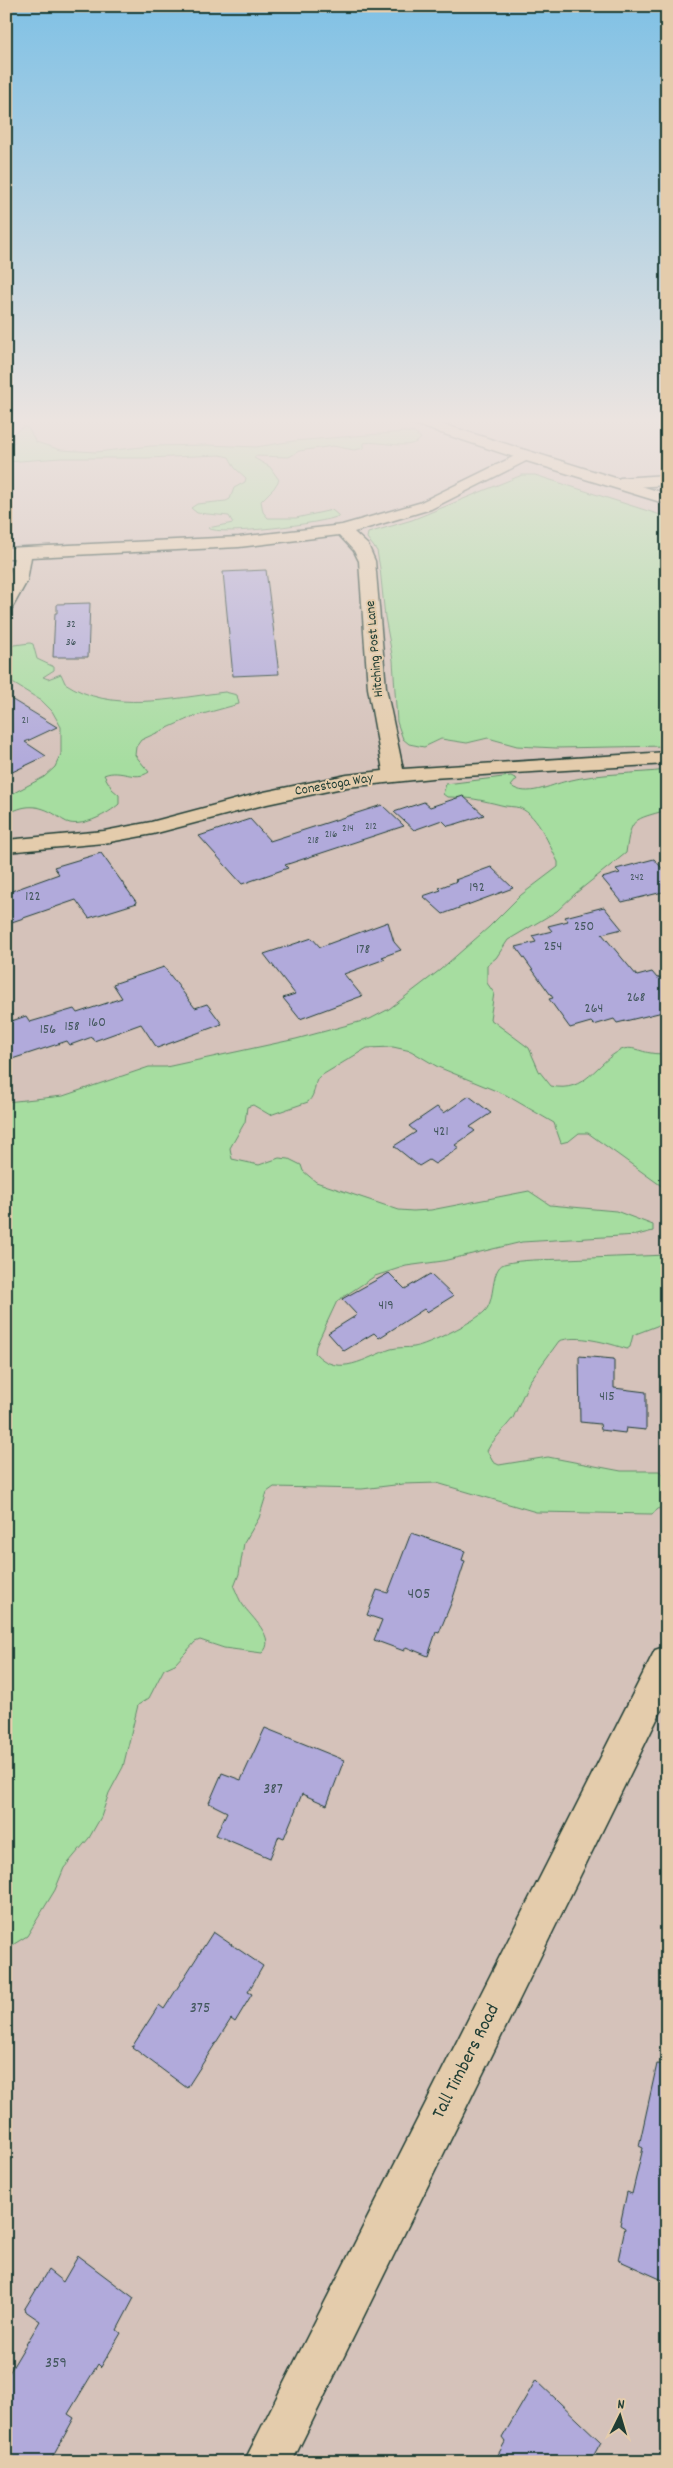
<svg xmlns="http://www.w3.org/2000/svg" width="673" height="2468" font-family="Dekko,sans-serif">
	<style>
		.green { fill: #a6dda0; stroke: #628d6a }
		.building { fill: #b1aadb; stroke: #1f3d34 }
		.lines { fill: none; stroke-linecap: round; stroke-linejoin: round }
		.street-casing { stroke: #1f3d34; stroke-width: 3 }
		.secondary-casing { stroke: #1f3d34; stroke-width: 3 }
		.street { fill: #e4ccac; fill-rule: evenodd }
		.secondary { fill: #e4ccac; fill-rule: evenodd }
		.labels { text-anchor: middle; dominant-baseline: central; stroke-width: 4; stroke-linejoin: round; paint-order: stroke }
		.far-number-label { font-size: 11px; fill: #44585e }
		.far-street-label { font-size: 14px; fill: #1f3d34; stroke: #e4ccac }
		.number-label { font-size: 14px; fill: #44585e }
		.near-number-label { font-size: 16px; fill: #44585e }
		.near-street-label { font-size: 19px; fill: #1f3d34; stroke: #e4ccac }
	</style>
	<rect width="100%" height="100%" fill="#d5c2ba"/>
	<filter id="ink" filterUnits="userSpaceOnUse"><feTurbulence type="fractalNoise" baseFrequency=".02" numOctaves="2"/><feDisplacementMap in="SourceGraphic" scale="10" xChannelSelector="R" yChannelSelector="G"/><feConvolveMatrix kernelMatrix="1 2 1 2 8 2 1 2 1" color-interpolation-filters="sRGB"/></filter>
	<g filter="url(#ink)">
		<path class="green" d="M23 427 28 428 36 442 61 450 96 452 151 446 208 445 256 447 294 441 404 432 414 433 421 438C412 452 379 440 364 443V448L354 450 333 446 299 451 289 457 255 456 254 458 270 467 279 480 274 488 261 501 263 512 268 518H296L332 510 339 516C325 523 220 537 208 528L233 523 229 516 197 513 191 508 197 504 226 501 230 499 234 488 245 482 246 478 235 468 229 457 220 455 147 458H61L6 462V446L15 442 14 433Z
			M522 475H535L667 517V746L556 748 517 746 488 738 467 743 441 739 424 747 409 744 403 739 397 722 393 660 385 617 380 568 377 551 367 538 368 533 412 520Z
			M30 643 33 644 37 659 54 667V670L43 677 48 679 61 674 65 683C111 714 173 698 225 692L237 695 239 704 192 717 141 740 136 747 135 755 149 772C135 782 121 768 104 775L112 789 119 795V804C108 814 85 826 70 823 65 822 60 818 56 815 38 804 24 804 6 815V797L44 777 55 767 61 754V727L52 711 42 701 6 679V650L14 645Z
			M667 770V810C633 820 631 817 626 853L576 893 557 911 508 940 496 958 487 965V983L494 993 490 1019 529 1048 539 1071 551 1086C586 1094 596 1062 621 1050 631 1045 641 1052 651 1053 656 1054 662 1054 667 1053V1190L588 1133H579L569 1141 561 1143 554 1123 506 1095 438 1067 411 1051 393 1047 367 1048 319 1077C313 1083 317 1093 308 1102L270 1115 253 1105 247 1107 245 1122 230 1148 232 1159 259 1165 279 1158 289 1159 301 1165 303 1171 316 1182 399 1210 413 1211 431 1210 529 1191 550 1205 616 1211 653 1225V1231L637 1235 522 1242 443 1261 406 1266 375 1276 337 1301 316 1346 315 1353C339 1379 366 1357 391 1349 398 1347 407 1348 414 1347 427 1345 476 1321 485 1311 496 1300 490 1269 504 1264 522 1259 545 1260 564 1259 598 1258 633 1256 667 1255V1322L633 1335 630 1347 627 1349C608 1343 578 1334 559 1341L529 1382 513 1418 491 1444 487 1451 493 1462 499 1465 548 1457 621 1471H659L667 1477V1502L652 1514 536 1512 437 1483 403 1484 362 1489 274 1487 267 1492 259 1518 244 1543 239 1574 234 1587C237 1593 239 1600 243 1605 250 1616 278 1639 262 1653L224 1648 200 1640 195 1642 175 1664 164 1669 149 1698 138 1705 123 1767 109 1793 101 1817 89 1838 64 1868 55 1890 27 1936 6 1949V1102L63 1096 149 1067H166L296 1039 370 1019 389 1009 440 970 489 927 521 895 558 867V862C549 845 539 816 520 808 514 806 507 807 501 805 481 800 468 797 447 797L443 794 446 784 511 776 517 779 511 786C527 798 550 785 567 781 599 773 634 774 667 770Z"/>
		<path class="building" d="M266 570 279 674 233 676 223 572Z
			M90 603 88 657H53L55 613H57V604Z
			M6 696 57 727 25 742 46 756 6 775Z
			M463 796 484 815 456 824 448 826 442 820 414 830 394 812 424 802 430 807Z
			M382 805 404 826 285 865 288 868 242 884 199 836 250 819 270 841Z
			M101 853 137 903 89 918 76 900 6 924V893L59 874 54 867Z
			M654 859 667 874V891L622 902 602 878 620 873 616 869Z
			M491 867 513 888 443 914 423 896 441 890 439 888 457 881 455 880Z
			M604 907 622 929 602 934 637 976 652 972 657 978 667 976V1011L617 1023 614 1019 594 1025 591 1022 570 1028 549 999 553 998 516 947 536 942 532 936 552 931 548 926 568 921 565 917Z
			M388 922 394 942 401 950 382 957 385 959 344 974 362 996 300 1019 283 998 295 994 264 954 312 938 320 947Z
			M164 967 195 1008 207 1004 222 1024 157 1048 141 1024 94 1041 92 1037 70 1045 67 1041 6 1061V1023L26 1016 30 1022 74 1009 77 1013 122 998 113 984Z
			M469 1096 491 1113 470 1127 475 1131 455 1145 459 1148 435 1164 429 1160 419 1166 394 1146 416 1132 409 1126 437 1107 444 1113Z
			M389 1273 405 1289 430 1274 453 1296 427 1312 424 1309 379 1338 374 1333 344 1351 328 1333 357 1315 342 1299Z
			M579 1356 614 1359V1388L646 1392V1430L626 1428 625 1433 601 1430 600 1424 580 1422Z
			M411 1533 465 1551 462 1560 465 1561 452 1601 439 1633 436 1632 428 1656 406 1647 404 1651 374 1640 382 1620 367 1615 377 1590 388 1593Z
			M265 1728 344 1760 327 1805 302 1794 284 1838 279 1836 270 1858 216 1835 227 1812 209 1803 222 1773 241 1780Z
			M213 1932 263 1966 248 1992 252 1994 235 2022 231 2019 187 2088 132 2047 159 2005 164 2009Z
			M657 2064 667 2065V2282L618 2260 625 2228 620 2225 627 2192 632 2194 643 2148 639 2146Z
			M78 2256 134 2298 117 2330 121 2333 101 2367 98 2364 68 2414 74 2418 50 2462H6V2378L40 2321 24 2310 48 2270 63 2282Z
			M536 2380 601 2442 590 2462H494L505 2442 502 2438Z"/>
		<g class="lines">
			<defs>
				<path id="street" d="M525 451 533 456 530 459 431 509 354 532 368 545 375 561 386 688 403 769 667 752V764L432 778 347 787 267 804 153 834 104 843 6 852V840L104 831 151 822 264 792 347 775 383 771 368 688 359 561 354 551 339 535 239 547 31 557 27 581 12 608 6 609V587L14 558H6V548L239 537 342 525 419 503Z
					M667 475V485L620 488 612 483 620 478Z
					M667 1646V1699L292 2462H244L655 1650Z"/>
				<path id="secondary" d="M409 420H429L667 494V504L520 459 411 423Z"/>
			</defs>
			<use href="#street" class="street-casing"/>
			<use href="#secondary" class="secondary-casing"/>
			<use href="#street" class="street"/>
			<use href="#secondary" class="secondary"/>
		</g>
	</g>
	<linearGradient id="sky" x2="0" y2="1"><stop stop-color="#80c1e5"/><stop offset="0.55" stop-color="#ece4e0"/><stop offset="1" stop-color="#ece4e0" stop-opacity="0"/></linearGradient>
	<rect width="673" height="765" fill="url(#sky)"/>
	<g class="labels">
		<g class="far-number-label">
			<text x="71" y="625">32</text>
			<text x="71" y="643">36</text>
			<text x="25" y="721">21</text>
			<text x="371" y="827">212</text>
			<text x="348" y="829">214</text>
			<text x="331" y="835">216</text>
			<text x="313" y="841">218</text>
			<text x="637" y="878">242</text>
		</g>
		<g class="far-street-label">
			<text transform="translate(375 649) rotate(-95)">Hitching Post Lane</text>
			<text transform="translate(334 785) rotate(-10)">Conestoga Way</text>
		</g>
		<g class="number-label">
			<text x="477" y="888">192</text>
			<text x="33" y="897">122</text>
			<text x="584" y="927">250</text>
			<text x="553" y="947">254</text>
			<text x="363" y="950">178</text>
			<text x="636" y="998">268</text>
			<text x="594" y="1009">264</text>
			<text x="97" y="1023">160</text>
			<text x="72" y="1027">158</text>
			<text x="48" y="1030">156</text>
			<text x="441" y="1132">421</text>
			<text x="386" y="1306">419</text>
			<text x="607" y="1397">415</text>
		</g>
		<g class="near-number-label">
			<text x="419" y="1594">405</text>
			<text x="273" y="1789">387</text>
			<text x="200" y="2008">375</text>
			<text x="56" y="2363">359</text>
		</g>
		<g class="near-street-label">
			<text transform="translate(467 2062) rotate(-63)">Tall Timbers Road</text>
		</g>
	</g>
	<rect width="673" height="2468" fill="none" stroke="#e4ccac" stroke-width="25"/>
	<rect x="12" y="12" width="648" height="2443" fill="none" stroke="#1f3d34" stroke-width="2" filter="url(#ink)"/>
	<g transform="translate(620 2416) rotate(5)" stroke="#e4ccac" stroke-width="4" paint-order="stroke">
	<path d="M0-4L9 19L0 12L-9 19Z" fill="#1f3d34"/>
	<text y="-8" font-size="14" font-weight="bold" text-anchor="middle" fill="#1f3d34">N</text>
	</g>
</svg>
